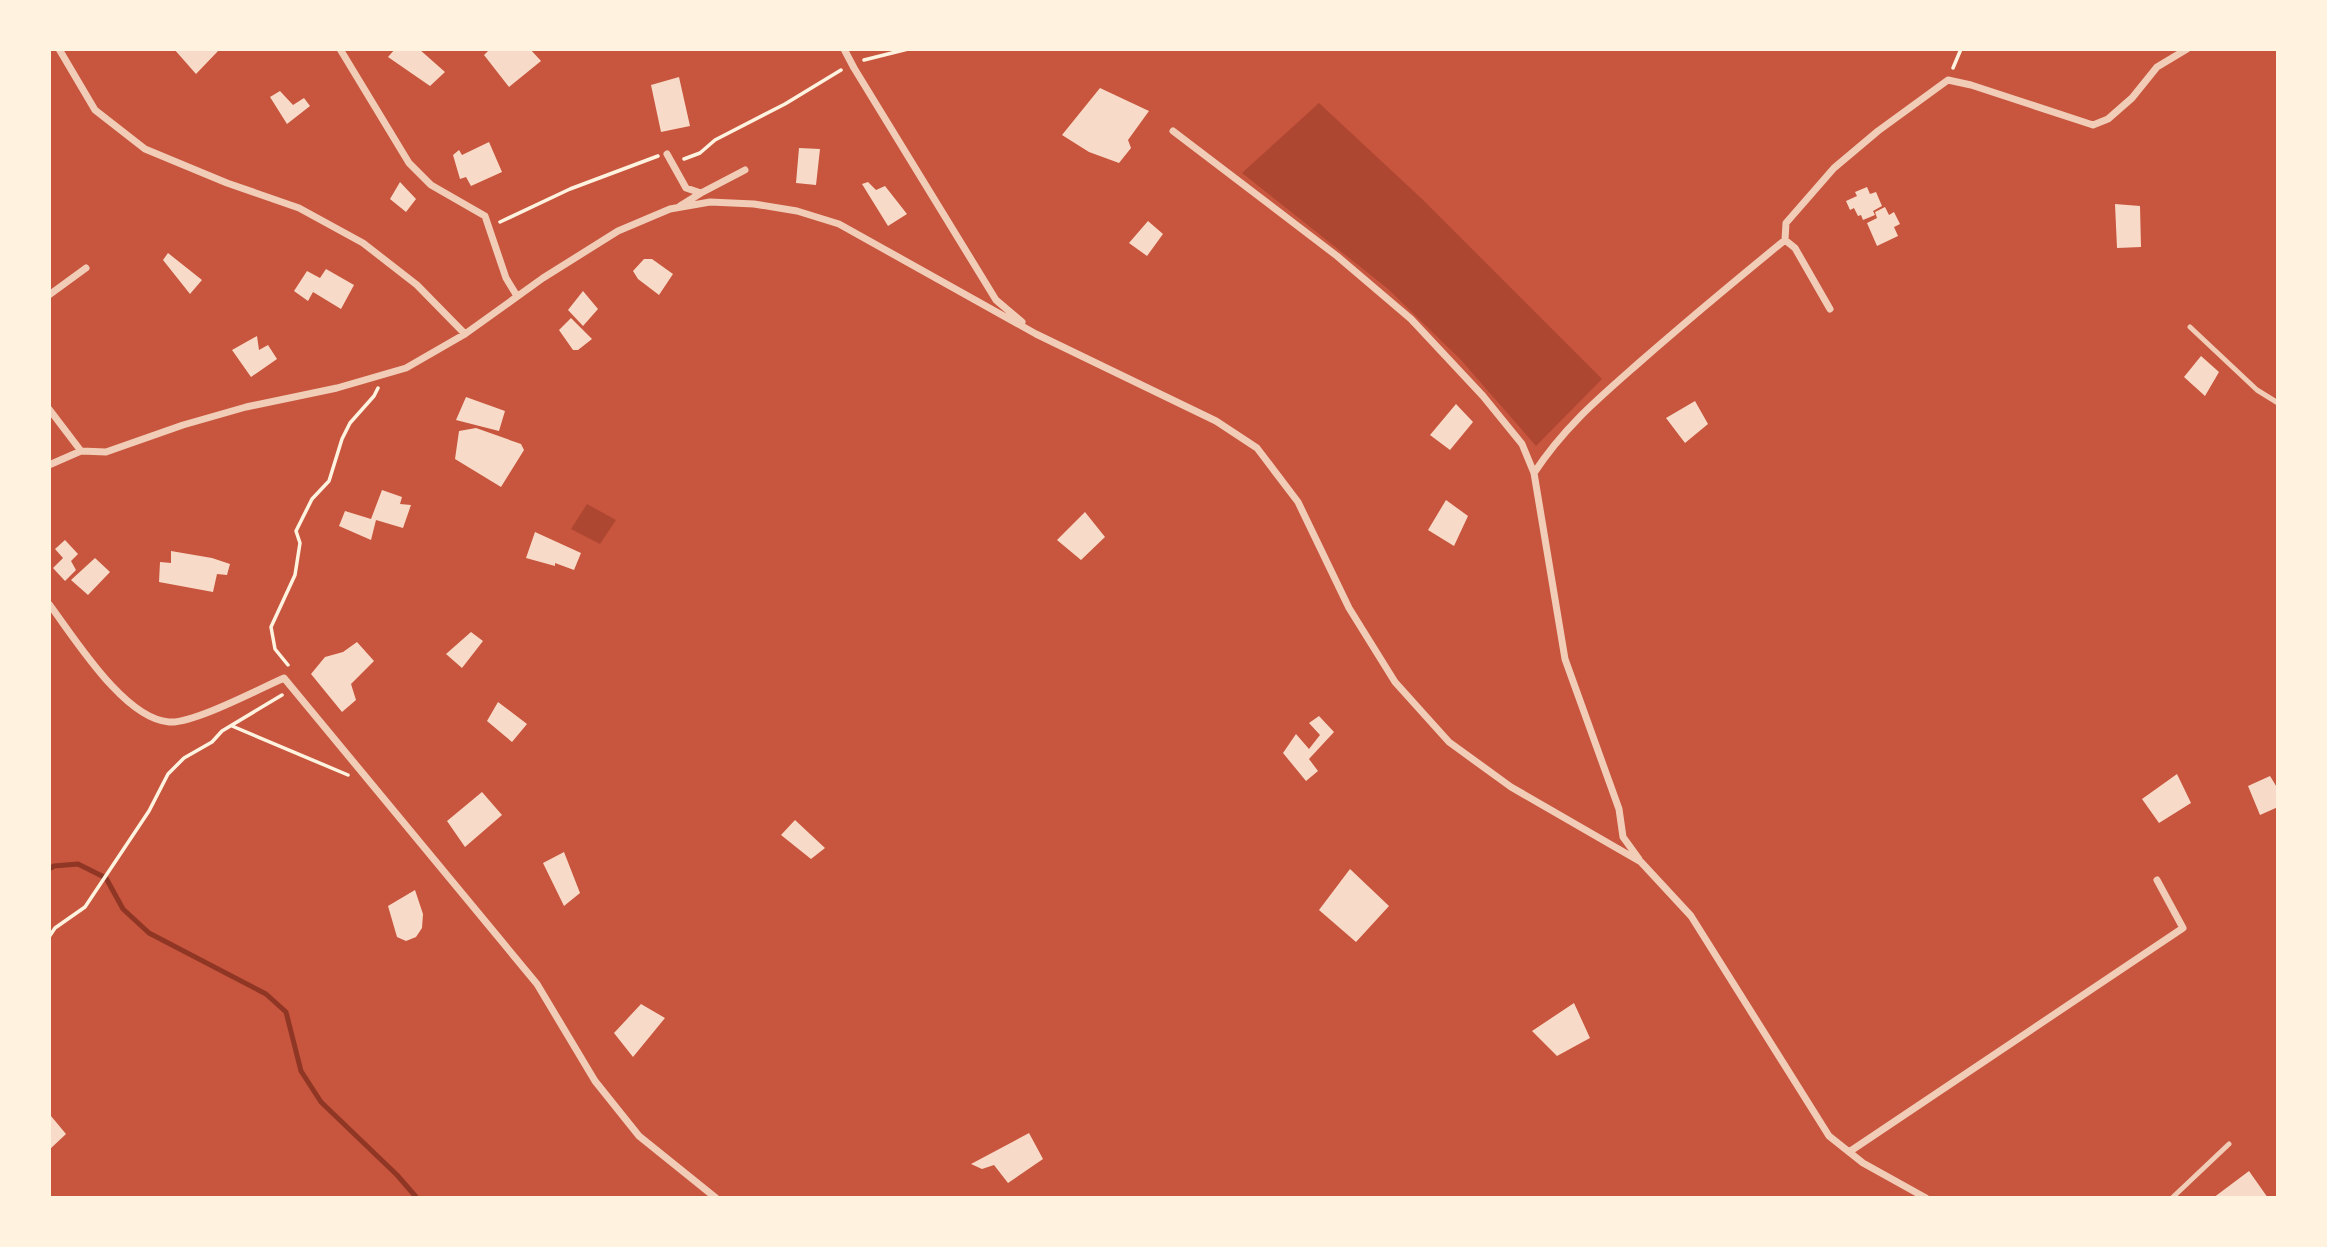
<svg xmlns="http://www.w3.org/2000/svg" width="2327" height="1247" font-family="Barlow,sans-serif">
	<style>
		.green { fill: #ae4732 }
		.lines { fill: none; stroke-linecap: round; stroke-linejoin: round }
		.stream { stroke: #8f3625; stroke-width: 5 }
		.building { fill: #f7dbc8 }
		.path { stroke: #fff3e0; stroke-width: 3.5 }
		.service { stroke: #f1ccb7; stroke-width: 5 }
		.minor { stroke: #f1ccb7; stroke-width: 7 }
	</style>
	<rect width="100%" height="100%" fill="#c8553d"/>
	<path class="green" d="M1319 103 1422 199 1602 379 1536 446 1461 360 1387 288 1242 173Z
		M587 504 616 520 600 544 571 529Z"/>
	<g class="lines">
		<path class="stream" d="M49 869 54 866 78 864 106 878 123 909 149 933 266 994 286 1012 301 1071 321 1102 397 1175 417 1198"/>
	</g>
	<path class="building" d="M174 49H220L196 74Z
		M395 49H419L445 72 430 86 388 57Z
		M490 49H530L541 61 509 87 484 55Z
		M679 77 690 126 661 132 651 85Z
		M1100 88 1149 111 1128 140 1131 148 1119 163 1089 152 1062 135Z
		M280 91 293 105 304 98 310 106 287 124 270 97Z
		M489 142 502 172 471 186 466 177 460 179 453 155 459 150 462 155Z
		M799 148 820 149 816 185 796 183Z
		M400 182 416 199 406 212 390 199Z
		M868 182 876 190 885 186 907 214 888 226 862 184Z
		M1867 187 1870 194 1876 192 1882 206 1873 211 1875 215 1863 220 1861 215 1858 216 1854 208 1850 210 1846 201 1857 196 1855 192Z
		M2115 204 2140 206 2141 247 2117 248Z
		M1885 207 1889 215 1894 212 1900 224 1894 227 1898 236 1877 246 1867 223 1877 218 1875 212Z
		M1148 221 1163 234 1147 256 1129 243Z
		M168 253 202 280 190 294 163 260Z
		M644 259H652L673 274 659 295 638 279 633 271Z
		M326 269 354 285 341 309 313 292 308 301 294 291 307 271 320 278Z
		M583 291 598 309 583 326 568 310Z
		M571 318 592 339 578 350H573L559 330Z
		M257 336 259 350 268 345 277 359 251 377 232 350Z
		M2201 356 2219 372 2205 396 2184 377Z
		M466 397 505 411 499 431 456 420Z
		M1695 401 1708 424 1685 443 1666 418Z
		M1456 404 1473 422 1450 450 1430 435Z
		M476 428 521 444 524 450 501 487 455 459 459 431Z
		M382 490 402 497 400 504 411 505 403 528 376 520 371 540 339 526 345 511 371 519Z
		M1446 500 1468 516 1454 546 1428 530Z
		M1085 512 1105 537 1081 560 1057 540Z
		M535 532 581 553 574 570 555 563V566L526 558Z
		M65 540 78 554 71 561 76 570 65 581 53 568 63 558 55 549Z
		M171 551 212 558 230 564 227 575 217 574 213 592 159 582 160 562 171 563Z
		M95 558 110 572 88 595 71 580Z
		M471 632 483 641 462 668 446 654Z
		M357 642 374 661 351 684 356 700 342 712 311 674 325 657 343 652Z
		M498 702 527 724 512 742 487 721Z
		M1319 716 1334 732 1309 759 1318 771 1306 781 1283 753 1296 734 1309 749 1320 735 1309 723Z
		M2177 774 2191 803 2159 823 2142 799Z
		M2270 776 2278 789V807L2260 815 2248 786Z
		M482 792 502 815 465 847 447 821Z
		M795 820 825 848 811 859 781 835Z
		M564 852 580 893 564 906 543 863Z
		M1350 869 1389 906 1356 942 1319 910Z
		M415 890 423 914 422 928 416 937 406 941 397 937 388 906Z
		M1574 1003 1590 1038 1557 1056 1532 1031Z
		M641 1004 665 1018 633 1057 614 1033Z
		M51 1116 66 1134 49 1150V1117Z
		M1029 1133 1043 1159 1008 1183 994 1165 982 1169 971 1164Z
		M2249 1171 2268 1198H2213Z"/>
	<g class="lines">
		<path class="path" d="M864 60 908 49
			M1953 68 1961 49
			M684 159 700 153 715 140 785 104 841 70
			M500 222 570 189 658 156
			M288 665 275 649 271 627 295 575 300 543 296 531 312 499 329 481 342 439 350 423 374 396 378 388
			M232 726 348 775
			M49 937 55 928 85 907 149 811 168 774 184 758 212 742 222 731 282 695"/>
		<path class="service" d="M2190 327 2257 390 2278 403
			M2172 1198 2229 1144"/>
		<path class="minor" d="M59 49 95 110 145 149 227 183 299 208 363 243 417 285 465 334
			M340 49 409 163 431 185 485 216 506 278 517 296
			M844 49 854 68 996 300 1022 322
			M1173 131 1337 256 1411 319 1483 396 1522 444 1534 473 1565 659 1619 809 1623 837 1639 859
			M667 154 686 188 701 193 745 170
			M680 206 701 193
			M1785 240 1786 223 1834 168 1878 131 1948 80 1971 85 2093 125 2108 119 2132 98 2157 67 2187 49
			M49 295 86 268
			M49 409 81 451
			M49 465 81 451 106 452 183 425 246 407 337 388 406 368 465 334 543 278 618 231 670 209 710 202 754 204 797 211 839 224 1036 334 1216 421 1257 448 1298 502 1349 608 1395 682 1449 742 1511 787 1641 862 1691 916 1829 1136 1863 1163 1926 1198
			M1534 473C1565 426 1599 398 1641 361 1688 320 1736 280 1785 240L1795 248 1830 309
			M49 604C74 637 124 719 169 722 193 724 259 689 284 678L537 984 595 1081 639 1136 716 1198
			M1849 1152 2183 928 2157 880"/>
	</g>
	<rect width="2327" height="1247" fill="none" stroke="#fff3e0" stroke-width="102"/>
</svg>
